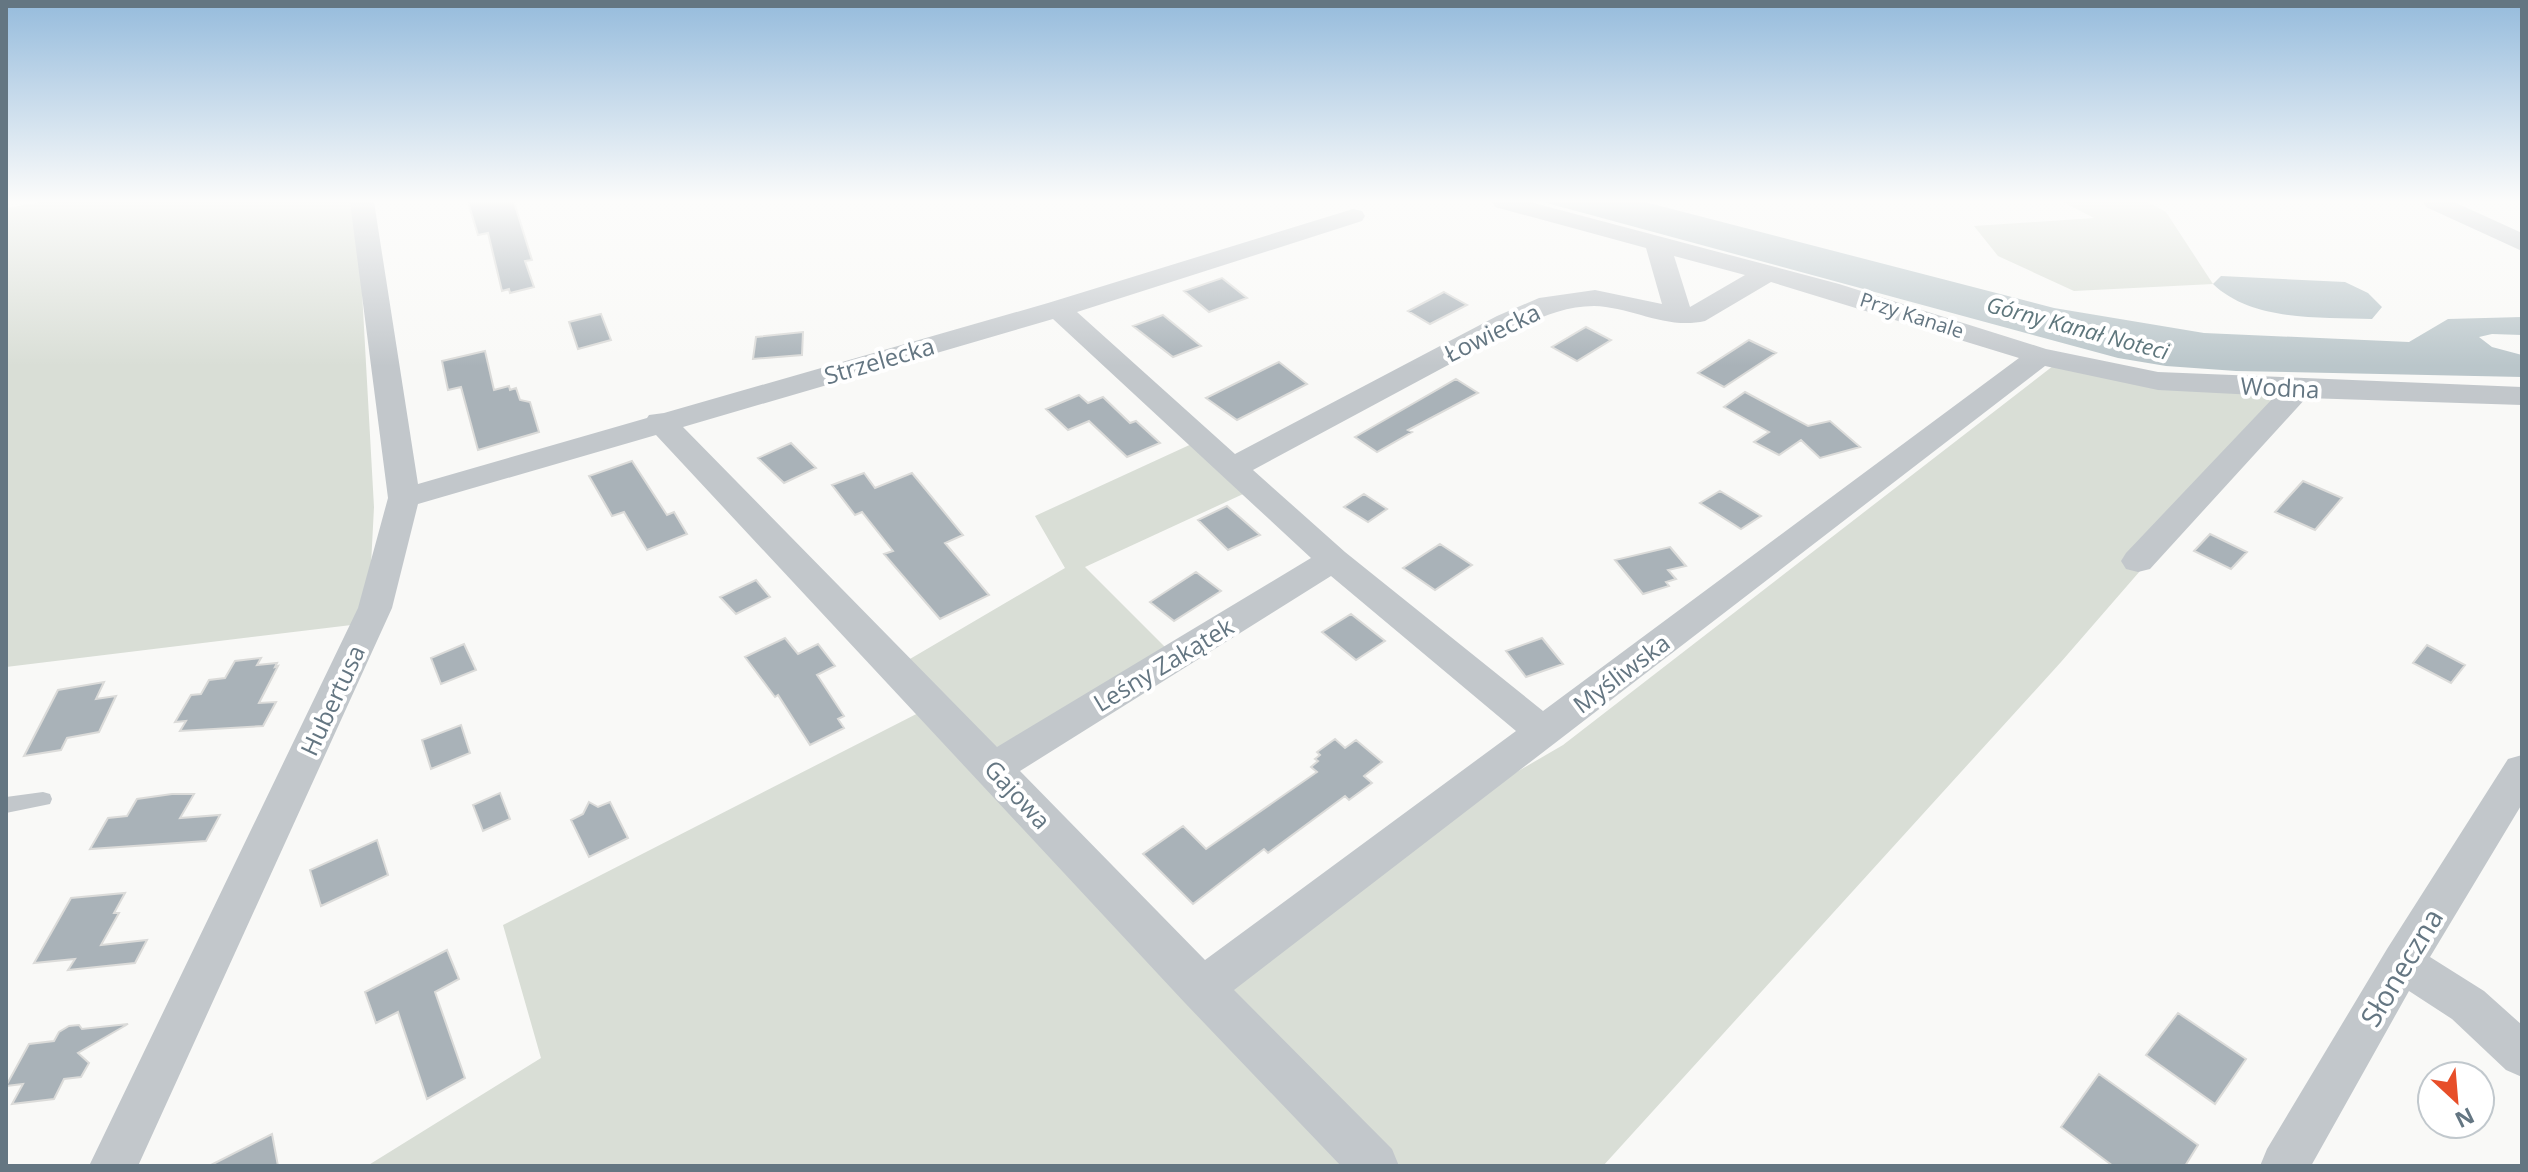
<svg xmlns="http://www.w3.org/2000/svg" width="2528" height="1172" font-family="'Open Sans',sans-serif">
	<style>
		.green { fill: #d9ded6 }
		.water { fill: #bac6ca }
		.building { fill: #a9b2b8; stroke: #dbdbd9; stroke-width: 2 }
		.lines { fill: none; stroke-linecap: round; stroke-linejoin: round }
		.lane { fill: #c2c7cb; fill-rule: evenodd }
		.street { fill: #c2c7cb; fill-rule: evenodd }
		.labels { text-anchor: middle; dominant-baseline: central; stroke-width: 8; stroke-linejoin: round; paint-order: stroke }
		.far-street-label { font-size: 20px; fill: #647682; stroke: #fff }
		.far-water-label { font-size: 22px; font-style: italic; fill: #5e767c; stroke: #fff }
		.street-label { font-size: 24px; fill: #647682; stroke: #fff }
		.near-street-label { font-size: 28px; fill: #647682; stroke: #fff }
	</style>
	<rect width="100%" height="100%" fill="#f9f9f7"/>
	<path class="green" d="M41 202H357L374 507 368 623 6 667V208Z
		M2063 202H2148L2166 212 2213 284 2074 291 1998 256 1974 226 2094 218Z
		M2053 366 2298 389 2061 662 1603 1166H367L541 1058 503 925 934 705 898 666 1065 568 1035 516 1196 442 1254 489 1085 567 1175 657 994 768 1198 1003 1400 840 1563 745Z"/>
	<path class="water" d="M1543 202H1645L2054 308 2204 333 2409 342 2448 319 2522 317V335L2492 334 2479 337 2492 347 2522 355V377L2236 371 2166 366 2118 358Z
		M2221 276 2345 282 2368 293 2382 307 2372 319C2320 317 2253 322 2213 284Z"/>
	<path class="building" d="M468 202H514L532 260 525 261 534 287 510 293 509 289 502 291 488 233 478 235Z
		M1222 278 1247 298 1209 312 1184 291Z
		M1444 292 1467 305 1430 324 1408 311Z
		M601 314 611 340 578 349 569 322Z
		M1163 315 1201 346 1173 357 1133 326Z
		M1586 327 1611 340 1577 361 1552 347Z
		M803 332 802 355 753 359 756 337Z
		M1749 340 1776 353 1724 387 1698 373Z
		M485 351 494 390 509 386 510 390 516 388 520 400 530 402 539 432 478 450 461 387 448 390 442 361Z
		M1279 362 1307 384 1237 420 1206 398Z
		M1456 379 1478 393 1408 430 1412 432 1377 452 1355 437Z
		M1745 392 1808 426 1830 421 1860 447 1820 458 1801 440 1779 455 1754 442 1769 432 1724 407Z
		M1079 395 1088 403 1103 397 1130 423 1136 421 1160 443 1127 457 1089 421 1068 430 1046 409Z
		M791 443 816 468 784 483 758 458Z
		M632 461 667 515 674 512 687 534 647 550 624 512 612 516 589 476Z
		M864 473 875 488 912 473 963 535 945 543 989 595 940 619 884 554 893 551 862 512 855 515 832 485Z
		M2303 481 2342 498 2315 530 2275 512Z
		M1720 491 1740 503 1761 516 1741 529 1700 503Z
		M1364 494 1387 509 1368 522 1344 507Z
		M1227 506 1260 535 1228 550 1198 520Z
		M2210 534 2247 552 2231 569 2194 551Z
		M1440 544 1472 565 1435 590 1403 568Z
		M1670 547 1686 566 1668 570 1676 579 1666 582 1669 586 1643 594 1615 560Z
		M1196 572 1221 591 1174 621 1150 602Z
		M756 580 770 597 736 614 720 597Z
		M1351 614 1385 641 1356 660 1322 632Z
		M785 638 798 654 818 644 835 666 817 675 844 716 838 719 844 728 810 745 778 695 775 697 745 657Z
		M1542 638 1563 664 1526 677 1506 651Z
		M464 644 476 670 441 684 431 658Z
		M2427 645 2465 665 2451 683 2413 663Z
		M261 658 257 665 277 663 275 667 278 666 259 703 276 702 263 726 180 731 186 721 175 722 191 695 201 694 209 680 225 678 235 661Z
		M104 682 96 699 116 696 99 732 67 738 61 750 24 756 58 690Z
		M461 725 470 753 431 769 422 740Z
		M1335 739 1345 748 1356 740 1382 762 1364 776 1372 783 1349 800 1345 796 1268 853 1264 849 1193 904 1143 854 1183 826 1206 849 1317 772 1311 767 1318 761 1315 759 1320 755 1317 752Z
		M500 793 510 819 483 831 473 805Z
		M172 794H194L180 818 220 815 206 841 90 849 108 818 127 816 137 799Z
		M589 802 598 807 610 802 628 838 589 857 571 820 583 814Z
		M377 840 388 875 321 906 310 870Z
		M125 893 114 913H119L101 945 147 940 135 963 68 970 75 959 34 963 71 898Z
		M447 950 459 979 435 992 465 1078 427 1099 398 1012 376 1023 365 992Z
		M2178 1013 2246 1059 2215 1104 2146 1055Z
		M128 1024 78 1053 89 1063 81 1077 64 1079 54 1099 12 1104 23 1084 6 1086 29 1044 54 1041 59 1032 69 1026 79 1025 82 1029Z
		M2099 1074 2198 1145 2185 1166H2113L2061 1127Z
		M272 1134 278 1166H209Z"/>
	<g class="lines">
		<path class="lane" d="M43 792 50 794 52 799 50 804 6 813V797Z"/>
		<path class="street" d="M350 202H374L418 484 647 418 649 415 664 413 1048 303 1353 209 1362 211 1365 216 1362 221 1077 312 1235 454 1497 316 1539 298 1595 290 1662 304 1646 248 1495 207 1492 202H1530L1839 284 2046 349 2158 372 2522 387V405L2306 398 2150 569 2138 572 2126 569 2121 561 2126 553 2275 396 2158 390 2045 366 1234 990 1392 1149 1399 1166H1341L1185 1003 656 435 418 504 392 608 138 1166H89L358 608 388 498ZM1674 256 1745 275 1690 307ZM1771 282 2019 358 1543 711 1345 552 1253 470 1517 328C1541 317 1566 306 1594 306 1632 307 1666 330 1705 321ZM1053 319 1311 558 997 747 683 427ZM1331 576 1516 731 1205 960 1020 771Z
			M2423 202H2454L2522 233V251L2426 207Z
			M2522 755V804L2430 957 2484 991 2522 1025V1077L2506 1070 2452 1019 2409 991 2311 1166H2260L2267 1149 2387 949 2508 759Z"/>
	</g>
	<linearGradient id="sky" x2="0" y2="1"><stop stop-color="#95bbdc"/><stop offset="0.55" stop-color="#fcfcfb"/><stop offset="1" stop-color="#fcfcfb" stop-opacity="0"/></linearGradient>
	<rect width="2528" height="366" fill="url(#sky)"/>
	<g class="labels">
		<g class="far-street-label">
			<text transform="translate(1912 315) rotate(18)">Przy Kanale</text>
		</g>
		<g class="far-water-label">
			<text transform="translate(2078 327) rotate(15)">Górny Kanał Noteci</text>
		</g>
		<g class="street-label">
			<text transform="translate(1492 332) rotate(-26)">Łowiecka</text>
			<text transform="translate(879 360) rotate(-16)">Strzelecka</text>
			<text transform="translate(2280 387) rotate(3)">Wodna</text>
			<text transform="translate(1163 664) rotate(-31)">Leśny Zakątek</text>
			<text transform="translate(1621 673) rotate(-37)">Myśliwska</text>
			<text transform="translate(332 700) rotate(-65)">Hubertusa</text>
			<text transform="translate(1018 794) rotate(47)">Gajowa</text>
		</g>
		<g class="near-street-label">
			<text transform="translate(2401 967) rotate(-59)">Słoneczna</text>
		</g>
	</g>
	<rect width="2528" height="1172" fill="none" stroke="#647682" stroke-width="16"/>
	<g transform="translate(2456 1100) rotate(154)"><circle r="38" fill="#ffffff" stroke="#c1c8cd" stroke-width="2"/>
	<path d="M0-6L14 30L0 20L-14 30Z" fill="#e74e29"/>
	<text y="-12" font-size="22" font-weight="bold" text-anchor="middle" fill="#647682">N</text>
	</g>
</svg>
